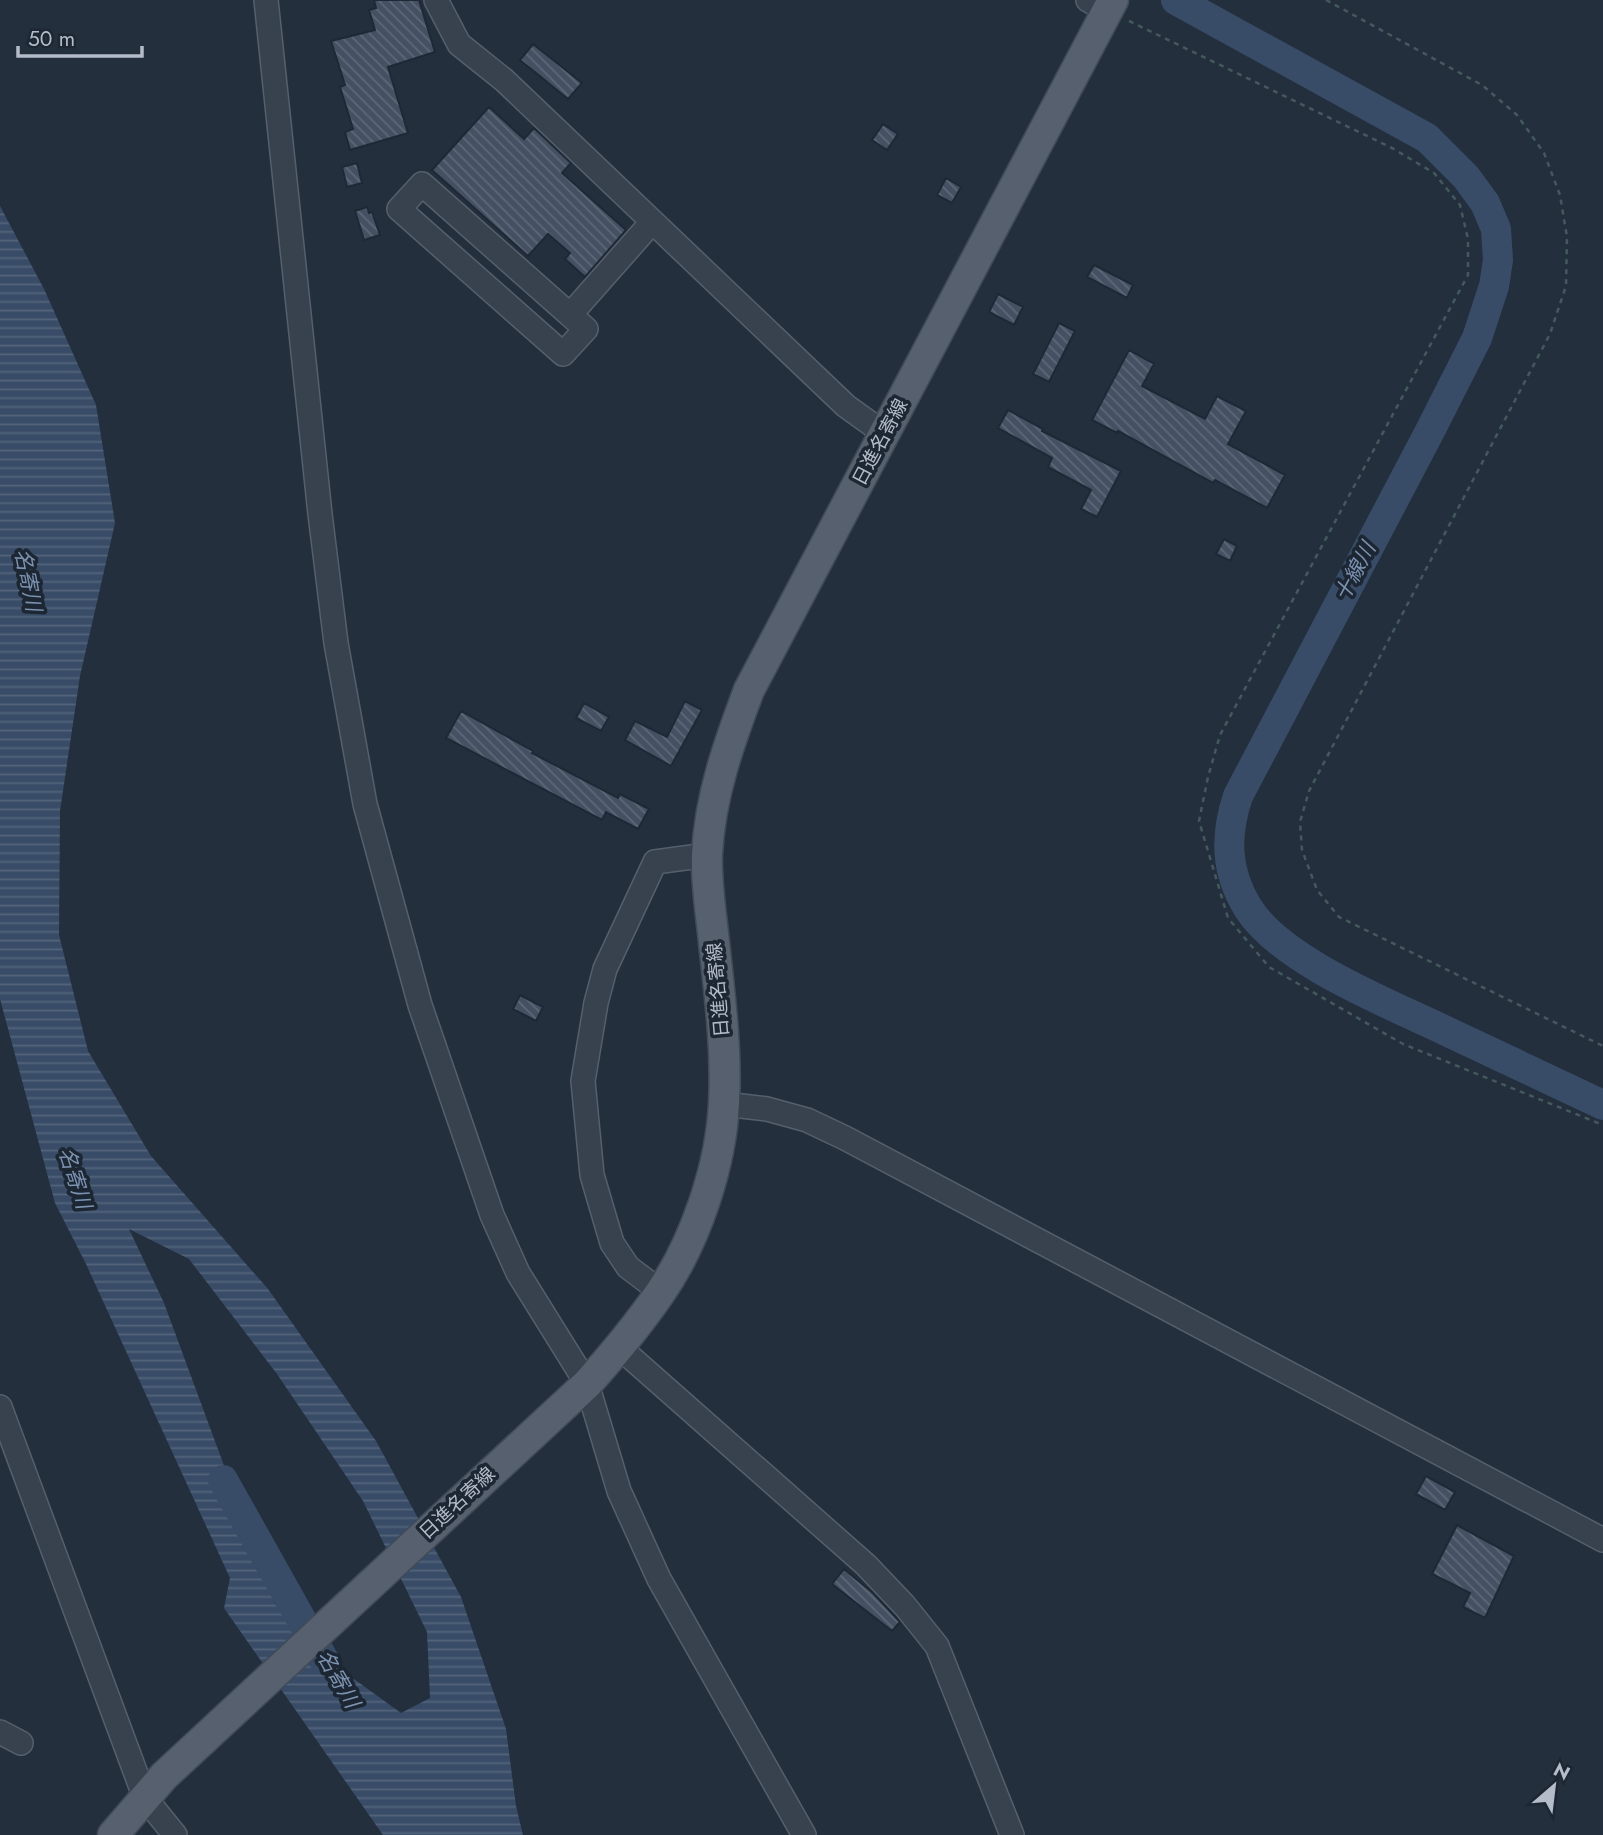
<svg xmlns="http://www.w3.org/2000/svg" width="1603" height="1835" font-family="Jost,'Noto Sans JP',sans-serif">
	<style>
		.water { fill: url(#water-rules); fill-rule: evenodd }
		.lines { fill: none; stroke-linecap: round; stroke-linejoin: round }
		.river { stroke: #394c67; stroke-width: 30 }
		.building { fill: url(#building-back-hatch); stroke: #1f2835; stroke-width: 2 }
		.minor-casing { stroke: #565f6c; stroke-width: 26 }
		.major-casing { stroke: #414a57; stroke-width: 33 }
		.path { stroke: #44595c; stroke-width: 2.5; stroke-dasharray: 5 5; stroke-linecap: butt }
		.minor { stroke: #38414e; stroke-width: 23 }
		.major { stroke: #56606e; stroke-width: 30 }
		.labels { text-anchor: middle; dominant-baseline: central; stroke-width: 7; stroke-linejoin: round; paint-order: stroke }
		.street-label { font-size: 19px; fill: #b4bcc9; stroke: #1d2633 }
		.water-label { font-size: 21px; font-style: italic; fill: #7c92b1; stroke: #1d2633 }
	</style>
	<defs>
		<pattern id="water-rules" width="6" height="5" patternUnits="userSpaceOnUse" patternTransform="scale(1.75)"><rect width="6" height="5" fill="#394c67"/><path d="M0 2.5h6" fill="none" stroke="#53647b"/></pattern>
		<pattern id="building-back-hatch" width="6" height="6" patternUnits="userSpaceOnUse" patternTransform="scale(1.75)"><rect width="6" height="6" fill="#455162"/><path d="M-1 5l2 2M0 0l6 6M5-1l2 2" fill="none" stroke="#5d6877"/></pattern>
	</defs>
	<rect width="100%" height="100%" fill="#242f3e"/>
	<path class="water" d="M0 206 44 289 96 405 115 523 80 676 60 811 59 935 88 1051 151 1156 268 1289 376 1441 461 1597 506 1729 516 1806 523 1835H383L224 1608 230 1578 86 1264 55 1203 0 999ZM129 1229 189 1259 277 1374 363 1501 427 1632 430 1698 401 1713 347 1674 275 1604 164 1303Z"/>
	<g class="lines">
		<path class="river" d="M1176 0 1427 138 1466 177 1485 203 1496 229 1498 260 1494 286 1477 338 1431 429 1238 796C1225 835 1225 871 1248 908 1281 961 1388 1003 1444 1030 1497 1055 1550 1080 1603 1105
			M223 1480 324 1660"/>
	</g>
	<path class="building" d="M374 0H419L435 52 388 67 408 133 350 150 345 132 353 129 340 87 345 85 331 41 375 30 369 10 376 8Z
		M533 44 582 83 568 99 520 60Z
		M489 107 524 139 534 128 571 163 562 173 626 230 585 277 565 259 570 253 548 234 528 256 432 170Z
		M883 124 898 134 887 150 872 140Z
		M357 163 362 183 347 187 342 167Z
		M946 178 961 187 952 203 937 195Z
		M367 207 369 213 372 212 380 235 364 240 355 211Z
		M1094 265 1133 285 1127 298 1087 277Z
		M998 294 1023 307 1014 325 989 312Z
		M1059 323 1075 331 1049 382 1033 374Z
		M1129 350 1154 364 1142 386 1205 419 1217 396 1246 411 1228 444 1285 475 1267 508 1215 480 1213 483 1118 431 1117 433 1092 420Z
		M1008 410 1043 429 1042 431 1121 471 1097 517 1081 509 1091 490 1048 467 1052 458 998 428Z
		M1224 539 1237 546 1230 561 1216 554Z
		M685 701 702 710 671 766 625 740 635 721 667 737Z
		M584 703 609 717 601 731 576 718Z
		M461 711 533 751 532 753 618 798 620 794 649 809 638 829 606 812 602 820 446 738Z
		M520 995 543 1007 536 1021 513 1009Z
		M1426 1476 1455 1492 1445 1510 1416 1494Z
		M1457 1525 1514 1556 1485 1618 1463 1607 1470 1593 1432 1574Z
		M844 1569 873 1593 900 1622 892 1631 832 1584Z"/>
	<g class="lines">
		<defs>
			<path id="minor" d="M266 0 320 514 336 643 365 804 420 1005 492 1215 518 1273 587 1384 619 1491 659 1579 804 1835
				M436 0 459 44 504 80 846 406 885 434
				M1088 0 1107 11
				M570 315 586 329 563 354 399 209 422 184 570 315 652 222
				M724 1104 767 1109 807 1120 845 1138 1603 1540
				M661 1292 628 1267 612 1243 592 1175 583 1081 596 1003 605 969 655 862 707 855
				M619 1347 866 1565 905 1606 937 1646 1012 1835
				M0 1407 145 1798 175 1835
				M0 1732 21 1743"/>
			<path id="major" d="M113 1835 164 1776 587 1384C613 1355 638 1325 660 1293 696 1241 721 1165 724 1103 727 1046 719 990 713 933 710 907 706 880 707 854 710 796 729 743 749 690L1113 0"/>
		</defs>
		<use href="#minor" class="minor-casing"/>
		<use href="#major" class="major-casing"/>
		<path class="path" d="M1326 0 1482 85 1517 115 1544 153 1560 195 1567 237 1566 286 1550 334 1309 791 1300 822 1302 850 1317 890 1339 917 1603 1046
			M1129 21 1392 148 1434 173 1460 205 1468 239V275L1220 735 1208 777 1199 821 1228 918 1269 967 1403 1044 1603 1125"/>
		<use href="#minor" class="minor"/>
		<use href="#major" class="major"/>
	</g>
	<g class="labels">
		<g class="street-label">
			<text transform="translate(880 442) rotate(-62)">日進名寄線</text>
			<text transform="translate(718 990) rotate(-95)">日進名寄線</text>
			<text transform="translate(457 1503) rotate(-43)">日進名寄線</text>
		</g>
		<g class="water-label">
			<text transform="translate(1355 572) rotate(-62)">十線川</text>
			<text transform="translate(28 580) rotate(79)">名寄川</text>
			<text transform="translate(75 1178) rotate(72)">名寄川</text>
			<text transform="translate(338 1679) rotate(60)">名寄川</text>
		</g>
	</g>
	<g transform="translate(1554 1786) rotate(28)" stroke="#1d2633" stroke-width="5" paint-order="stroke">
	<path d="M0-5L12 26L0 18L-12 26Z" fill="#b4bcc9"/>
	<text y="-10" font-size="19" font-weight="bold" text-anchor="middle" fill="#b4bcc9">N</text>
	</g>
	<path d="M18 46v10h124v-10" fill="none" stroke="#b4bcc9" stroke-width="3.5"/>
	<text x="28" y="46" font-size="21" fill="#b4bcc9" stroke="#1d2633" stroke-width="5" paint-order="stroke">50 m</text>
</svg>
